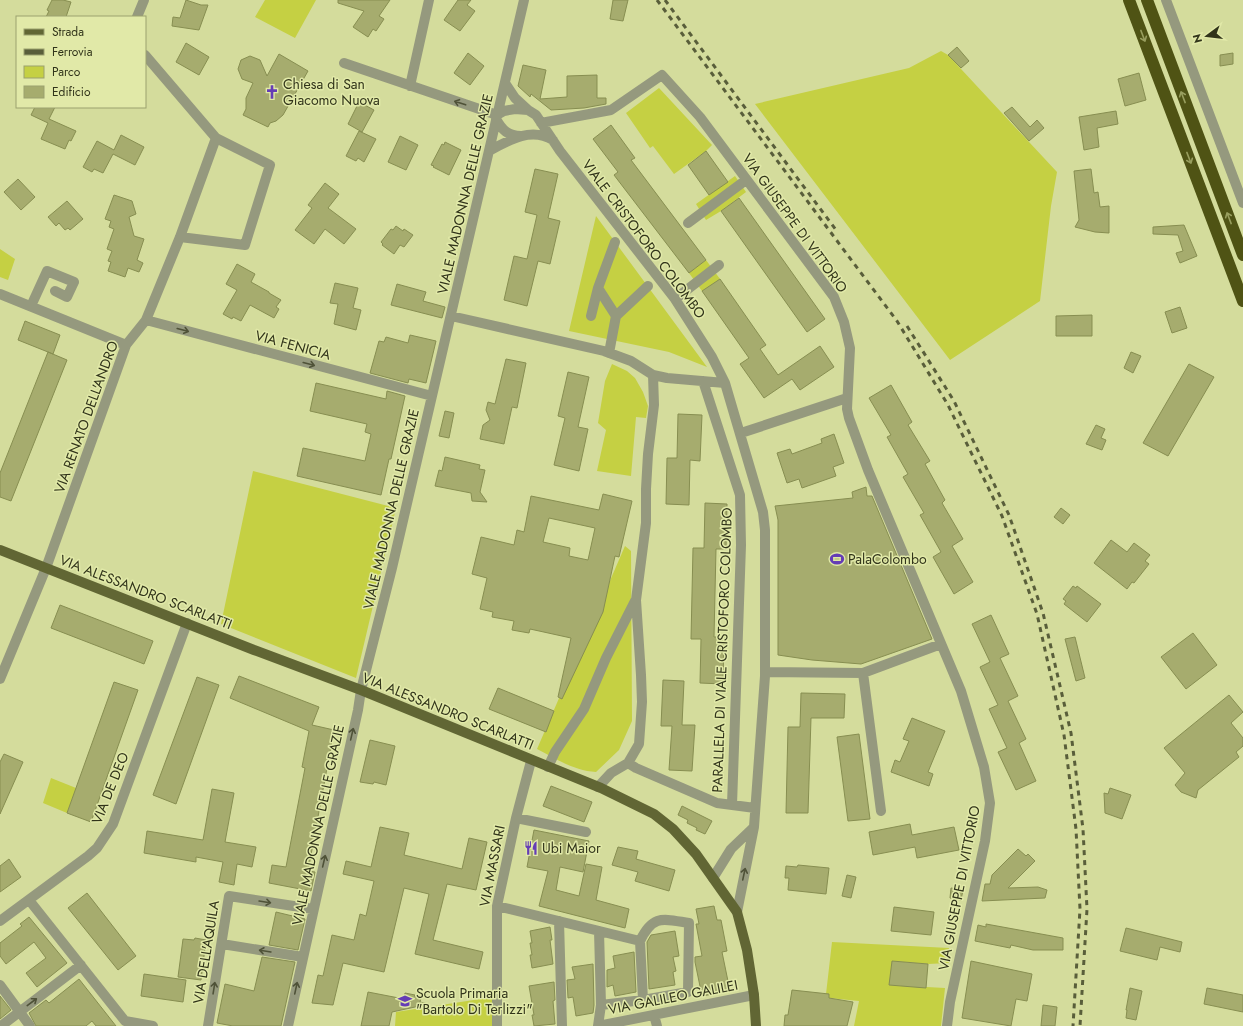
<svg xmlns="http://www.w3.org/2000/svg" width="1243" height="1026" font-family="Jost,sans-serif">
	<style>
		.green { fill: #c5d043 }
		.building { fill: #a6ac6e; stroke: #878e51; fill-rule: evenodd }
		.lines { fill: none; stroke-linecap: round; stroke-linejoin: round }
		.minor { stroke: #95997e; stroke-width: 10 }
		.major { stroke: #616634; stroke-width: 10 }
		.highway { stroke: #4f5314; stroke-width: 12 }
		.rail { stroke: #595e3a; stroke-width: 3; stroke-dasharray: 5 5; stroke-linecap: butt }
		.oneway { stroke: #989e5e }
		.oneway2 { stroke: #4f5238 }
		.labels { text-anchor: middle; dominant-baseline: central; stroke-width: 3; stroke-linejoin: round; paint-order: stroke }
		.poi-label { font-size: 14px; fill: #31341a; stroke: #e1e9a8; text-anchor: start }
		.street-label { font-size: 14px; fill: #31341a; stroke: #e1e9a8 }
	</style>
	<rect width="100%" height="100%" fill="#d4dc9c"/>
	<path class="green" d="M265 0H316L295 38 255 17Z
		M941 51 948 55 1057 172 1051 206 1040 301 950 360 755 104 909 68Z
		M659 88 712 145 706 151 674 174 653 146 650 148 626 113Z
		M735 176 746 192 721 211 706 220 696 204Z
		M596 216 707 367 669 352 569 331Z
		M0 249 15 259 8 280 0 277Z
		M706 260 720 279 702 291 689 273Z
		M612 364 627 371 635 378 643 392 648 406 646 418 636 417 631 476 597 471 606 430 598 423 605 381Z
		M253 471 396 508 356 678 221 624Z
		M625 546 631 551 632 721 619 750 596 772C575 771 556 759 537 749Z
		M51 778 76 788 67 813 43 803Z
		M832 942 949 948V963L928 964 892 961 890 985 945 988 941 1026H854L859 1001 829 998 826 994Z
		M493 997V1026H395L396 1012Z"/>
	<path class="building" d="M52 0H63L71 2 66 17H46L49 11 47 10Z
		M186 0 201 5H208L199 30 172 26 173 17 180 18Z
		M338 0H390L379 16 384 19 376 31 373 29 368 37 353 27 364 11 338 3Z
		M458 0H471L467 5 475 11 460 31 444 20Z
		M613 0H628L623 21 610 19Z
		M186 43 209 57 199 75 176 62Z
		M957 47 969 61 961 68 948 55Z
		M468 53 484 66 470 85 454 73Z
		M1233 53V64L1220 66V55Z
		M279 54 308 71 283 115 276 121 270 123 268 127 243 115 246 109V98L253 83 242 79 238 69 241 60 250 56 260 60 267 76Z
		M523 65 546 70 540 99 567 97V76L597 75V98H606V104L584 108 551 110 531 94 530 97 518 86Z
		M1139 73 1146 100 1125 106 1118 79Z
		M359 102 374 110 362 132 348 124Z
		M35 107H55L49 119 76 131 71 141 69 140 65 149 41 139 48 123 31 115Z
		M1012 107 1030 127 1037 120 1044 128 1029 141 1004 113Z
		M1116 111 1118 124 1097 128 1099 147 1084 150 1079 117Z
		M611 125 635 158 631 160 706 260 689 273 614 175 618 172 593 139Z
		M359 131 376 139 364 162 358 158 356 161 346 156Z
		M121 135 144 147 135 165 113 154 103 173 94 169 92 172 83 167 97 141 114 150Z
		M400 136 418 145 406 170 388 162Z
		M445 142 461 150 449 175 433 167 434 166 431 165 442 144 444 145Z
		M706 151 728 182 709 195 688 165Z
		M535 169 558 174 548 218 560 221 550 264 538 261 527 306 504 300 514 256 527 259 537 215 525 212Z
		M1091 169 1094 193 1098 192 1100 207 1109 206V233L1095 232 1075 227 1079 220 1074 171Z
		M18 179 35 197 21 210 4 192Z
		M325 183 339 194 328 208 356 229 344 244 325 229 314 244 295 230 312 208 308 205Z
		M114 195 132 201 136 214 129 217 134 236 144 239 137 260 143 263 139 272 128 268 125 277 108 271 111 262 108 261 112 251 107 249 114 229 109 227 111 221 105 219Z
		M739 198 825 319 807 332 721 211Z
		M67 201 83 219 70 230 68 228 65 230 59 223 56 226 48 217Z
		M1184 225 1197 256 1180 263 1176 253 1183 251 1178 235 1153 234V227Z
		M396 226 403 231 404 229 413 235 404 247 400 245 394 254 382 245 383 244 381 242 391 229 393 230Z
		M237 264 255 274 251 282 269 292V293L281 300 276 307 279 309 274 318 250 305 241 321 233 317 232 319 223 314 237 290 226 284Z
		M720 279 766 345 760 349 778 375 820 346 834 367 800 390 792 379 764 398 740 364 749 358 702 291Z
		M335 283 358 288 353 308 361 310 356 330 334 324 338 304 330 303Z
		M397 284 426 292 423 301 445 307 442 318 391 305Z
		M1180 307 1187 328 1172 333 1165 312Z
		M1092 315V336H1056V316Z
		M25 321 60 335 53 354 18 340Z
		M410 335 436 341 426 383 409 379 408 383 370 373 379 341 384 342 386 337 408 343Z
		M48 352 67 360 11 501 0 497V473Z
		M1131 352 1141 356 1133 373 1124 368Z
		M506 359 526 363 517 408 512 407 504 444 480 439 483 425 490 420 486 410 488 402 495 404Z
		M1189 364 1214 377 1168 456 1143 443Z
		M568 372 589 377 578 427 588 429 579 471 554 465 565 418 558 416Z
		M316 383 386 399 387 391 405 396 391 459H389L381 495 297 476 303 448 365 461 371 434 365 432 367 424 310 411Z
		M891 385 912 422 908 425 930 461 925 464 945 500 942 503 963 539 952 546 973 582 954 594 933 557 941 552 920 515 924 513 903 477 908 474 887 437 891 435 869 398Z
		M445 411 454 413 449 438 439 436Z
		M678 414 702 415 700 461 690 460 689 505 666 504 667 458H677Z
		M1096 425 1105 429 1101 438 1106 440 1102 450 1086 444Z
		M834 434 844 463 833 467 836 476 802 488 799 479 787 483 777 453 790 449 792 454 822 443 821 439Z
		M445 457 480 465 479 469 485 470 480 492 487 502 472 501 471 493 435 486 439 470 442 471Z
		M866 487 867 496H872L932 639 861 664 812 660 778 655V520L775 506 853 498 852 492Z
		M603 494 632 501 619 557 615 556 603 612 562 699 558 697 571 638 530 629 529 633 512 630 514 621 492 617 493 612 480 609 487 578 472 574 481 537 514 545 517 530 524 532 531 496 599 510ZM549 518 595 528 588 560 569 556 570 548 543 542Z
		M705 503 727 504 726 549H716L714 637H724L723 684 700 683 701 639H691L693 548H704Z
		M1061 508 1070 515 1063 524 1054 517Z
		M1111 540 1127 552 1134 543 1150 555 1145 561 1149 564 1134 583 1132 582 1127 589 1094 563Z
		M1073 586 1076 588 1077 586 1101 604 1087 622 1064 604 1066 601 1063 599Z
		M60 605 153 641 144 664 51 628Z
		M991 615 1009 654 1000 658 1018 696 1008 701 1026 739 1019 743 1036 781 1016 790 998 752 1007 748 989 709 998 705 980 667 990 662 972 624Z
		M1193 633 1217 665 1186 689 1161 657Z
		M1075 637 1085 678 1076 681 1065 639Z
		M239 676 319 707 312 725 334 730 308 871 315 872 311 891 269 883 272 865 286 867 305 768 302 767 309 731 230 698Z
		M197 677 219 685 176 804 153 795Z
		M663 680 684 681 682 725H695L692 771 669 770 672 726H661Z
		M114 682 138 690 91 822 67 813Z
		M498 688 554 711 546 732 489 709Z
		M801 693 845 694 844 718H811L808 813H786L788 727H800Z
		M1229 695 1243 712 1231 723 1243 738V746L1236 752 1239 757 1198 790 1196 798 1181 792 1175 785 1185 773 1164 748Z
		M912 718 945 731 928 772 933 774 929 786 891 772 895 760 900 762 909 741 903 739Z
		M859 734 870 819 848 821 837 737Z
		M370 740 395 746 386 785 374 782 373 784 360 782Z
		M4 754 23 762 0 814V762Z
		M551 786 592 802 584 822 543 806Z
		M1110 788 1131 795 1122 819 1105 813 1104 793 1108 794Z
		M212 789 234 793 225 842 256 847 252 867 237 864 234 885 219 882 223 862 196 857V862L144 853 147 831 203 840Z
		M682 806 712 821 705 834 696 830 697 828 687 823 688 820 678 815Z
		M910 824 912 835 954 827 959 850 917 858 915 847 873 855 869 832Z
		M380 827 409 833 404 855 462 869 469 838 487 842 476 890 447 884 433 940 483 952 479 969 415 954 429 894 404 888 384 972 343 963 333 1005 312 1003 318 975 323 976 332 935 354 940 360 914 366 916 374 881 343 874 346 861 371 867Z
		M534 830 589 841 583 872 560 867 556 890 579 896 586 864 602 867 596 900 629 909 625 928 539 906 548 871 527 867Z
		M618 847 638 851 636 859 675 870 669 891 635 881 638 872 612 865Z
		M1018 849 1026 856 1028 854 1035 861 1008 888 1038 887 1047 890 1045 898 982 901 985 884H990L992 875Z
		M9 859 21 877 0 892V866Z
		M798 865 829 868 826 894 788 890 789 878H785L786 866 797 867Z
		M847 875 856 877 851 898 842 896Z
		M951 888 963 890 961 900 950 898Z
		M87 893 136 956 118 970 68 908Z
		M714 906 717 920H721L727 951 722 952 730 991 702 996 695 962V957L702 956 696 924H699L696 909Z
		M894 907 934 912 931 935 891 931Z
		M276 912 305 919 298 950 269 945Z
		M29 917 67 963 37 987 26 973 46 958 34 942 6 964 0 956V943L22 926 20 924Z
		M986 924 1063 938V950H1033L1011 945 1010 948 975 941 978 925 986 927Z
		M550 927 552 940H550L553 964 532 968 530 955H532L530 943H532L530 931Z
		M1126 928 1182 942 1180 952 1160 947 1157 960 1120 951Z
		M675 931 679 956 673 957 676 971 673 972 675 985 649 989 647 942 651 935Z
		M195 938 206 940 201 980 178 977 183 939 194 940Z
		M634 952 636 992 615 996 613 985 607 987V970L615 968 613 956Z
		M262 957 295 962 281 1026H233L217 1023 225 984 254 991Z
		M892 961 928 964 926 988 889 985Z
		M971 961 1032 974 1027 1001 1016 999 1011 1026 962 1018Z
		M593 964 594 1005 593 1013 576 1016 573 997 568 998 567 980 575 979 572 967Z
		M144 974 186 980 183 1002 141 996Z
		M79 979 116 1026H96L92 1021 86 1026H36L29 1013 46 1000 49 1003Z
		M554 982 555 1000 553 1001 555 1024 534 1026 532 1015H534L529 986Z
		M1130 988 1142 991 1136 1020 1126 1018 1127 1010H1126Z
		M1207 988 1243 995V1012L1204 1004Z
		M792 990 829 994V998L853 1002 847 1026H784L785 1015H788Z
		M368 992 404 999 405 993 415 995 414 996 421 998 420 1002 429 1004 392 1012 389 1026H361Z
		M0 996 11 1010 0 1019Z
		M1043 1005 1057 1007 1055 1026H1041Z"/>
	<g class="lines">
		<path class="minor" d="M1166 0 1243 203
			M137 17 144 0
			M145 55 216 138
			M344 63 497 115 504 111 515 109 528 110 536 115 560 151 675 299 712 357 725 383 763 512 765 530V676L754 827 737 912
			M505 83 515 98 528 110
			M410 86 429 0
			M496 119C502 130 508 136 521 136
			M541 123 611 110 662 75 700 117 834 297 844 322 850 348 847 409 849 418 868 470 961 691 984 767 990 803 985 841 950 1002 947 1026
			M489 151C509 140 531 127 553 140
			M688 223 746 180
			M615 242 598 288 616 316
			M0 294 126 345
			M675 299 719 265
			M31 306 47 271 74 282 67 297 55 291
			M451 316 604 351 631 361 653 375 667 378 725 383
			M591 316 598 288
			M146 320 432 396
			M609 353 616 316 648 286
			M703 381 740 495 741 545 732 805
			M741 433 847 398
			M765 672 863 673 941 644
			M863 673 881 811
			M0 679 46 568 126 345 146 320 180 237 216 138 270 165 245 245 180 237
			M628 763 639 744 642 702 641 675 636 600 646 523V489L648 454 654 405 653 375
			M548 767 555 752 584 709 606 658 635 601
			M598 787 611 773 628 763 636 768 717 803 755 808
			M516 818 586 832
			M713 878 731 849 754 827
			M29 900 125 1021 153 1026
			M497 906 640 941C653 914 663 919 689 923L688 992 643 1000 640 941
			M0 921 88 856 97 848 113 824 187 623
			M559 921 562 1026
			M599 931 601 1005 643 1000
			M222 944 303 957
			M0 985 30 1026
			M654 1015 657 1026
			M1 1026 81 965
			M208 1026 229 896 313 909
			M288 1026 358 710 361 690 392 568 524 0
			M497 1026V906L516 818 531 761
			M598 1026 754 995
			M598 1026 601 1005"/>
		<path class="major" d="M0 550 254 650 361 690 601 788 654 814 673 829 696 854 737 912 747 950 754 995 756 1026"/>
		<path class="highway" d="M1129 0 1243 301
			M1147 0 1243 255"/>
		<path class="rail" d="M657 0 897 321 948 405 1002 516 1037 614 1064 735 1076 829 1080 909 1073 1026
			M665 0 836 230
			M907 326 954 401 1009 515 1043 613 1071 733 1083 829 1087 909 1080 1026"/>
	</g>
	<defs><path id="oneway-shaft" d="M-6 0H5M1.5-3L5.5 0L1.5 3" fill="none" stroke-width="1.6" stroke-linecap="round" stroke-linejoin="round"/></defs>
	<g class="oneway">
		<use href="#oneway-shaft" transform="translate(1143 36) rotate(69)"/>
		<use href="#oneway-shaft" transform="translate(1183 97) rotate(-111)"/>
		<use href="#oneway-shaft" transform="translate(1189 158) rotate(69)"/>
		<use href="#oneway-shaft" transform="translate(1229 218) rotate(-111)"/>
	</g>
	<g class="oneway2">
		<use href="#oneway-shaft" transform="translate(460 103) rotate(-162)"/>
		<use href="#oneway-shaft" transform="translate(183 330) rotate(15)"/>
		<use href="#oneway-shaft" transform="translate(309 364) rotate(15)"/>
		<use href="#oneway-shaft" transform="translate(352 734) rotate(-77)"/>
		<use href="#oneway-shaft" transform="translate(324 861) rotate(-77)"/>
		<use href="#oneway-shaft" transform="translate(744 874) rotate(-78)"/>
		<use href="#oneway-shaft" transform="translate(265 902) rotate(9)"/>
		<use href="#oneway-shaft" transform="translate(265 951) rotate(-171)"/>
		<use href="#oneway-shaft" transform="translate(214 988) rotate(-81)"/>
		<use href="#oneway-shaft" transform="translate(296 988) rotate(-78)"/>
		<use href="#oneway-shaft" transform="translate(32 1002) rotate(-37)"/>
	</g>
	<defs>
		<symbol id="church-bare" viewBox="-9 -9 18 18"><path d="M-1.2-6h2.4v3.5h3.3v2.4h-3.3V6h-2.4V-.1h-3.3v-2.4h3.3Z" fill="#653db5" stroke="#e1e9a8" stroke-width="2.5" paint-order="stroke"/></symbol>
		<symbol id="stadium-bare" viewBox="-9 -9 18 18"><path d="M0-5a6.5 5 0 1 0 0 10a6.5 5 0 1 0 0-10ZM-3.5-1.8h7v3.6h-7Z" fill="#653db5" stroke="#e1e9a8" stroke-width="2.5" paint-order="stroke"/></symbol>
		<symbol id="restaurant-bare" viewBox="-9 -9 18 18"><path d="M-5-6h1v4h1v-4h1v4h1v-4h1v5L-1.5 .5V6h-2V.5L-5-1ZM5-6V6H3V1.5H1.5Q1.5-4 5-6Z" fill="#653db5" stroke="#e1e9a8" stroke-width="2.5" paint-order="stroke"/></symbol>
		<symbol id="school-bare" viewBox="-9 -9 18 18"><path d="M0-5L7-2L0 1L-7-2ZM-4 1L0 2.5L4 1V4Q0 6-4 4Z" fill="#653db5" stroke="#e1e9a8" stroke-width="2.5" paint-order="stroke"/></symbol>
	</defs>
	<g fill-rule="evenodd">
		<use href="#church-bare" x="262" y="82" width="20" height="20"/>
		<use href="#stadium-bare" x="827" y="549" width="20" height="20"/>
		<use href="#restaurant-bare" x="521" y="838" width="20" height="20"/>
		<use href="#school-bare" x="395" y="991" width="20" height="20"/>
	</g>
	<g class="labels">
		<g class="poi-label">
			<text x="283" y="84">Chiesa di San<tspan x="283" dy="16">Giacomo Nuova</tspan></text>
			<text x="848" y="559">PalaColombo</text>
			<text x="542" y="848">Ubi Maior</text>
			<text x="416" y="993">Scuola Primaria<tspan x="416" dy="16">"Bartolo Di Terlizzi"</tspan></text>
		</g>
		<g class="street-label">
			<text transform="translate(465 194) rotate(-77)">VIALE MADONNA DELLE GRAZIE</text>
			<text transform="translate(795 223) rotate(54)">VIA GIUSEPPE DI VITTORIO</text>
			<text transform="translate(644 239) rotate(53)">VIALE CRISTOFORO COLOMBO</text>
			<text transform="translate(293 345) rotate(15)">VIA FENICIA</text>
			<text transform="translate(86 417) rotate(-70)">VIA RENATO DELL'ANDRO</text>
			<text transform="translate(391 509) rotate(-77)">VIALE MADONNA DELLE GRAZIE</text>
			<text transform="translate(146 592) rotate(21)">VIA ALESSANDRO SCARLATTI</text>
			<text transform="translate(722 650) rotate(-88)">PARALLELA DI VIALE CRISTOFORO COLOMBO</text>
			<text transform="translate(448 711) rotate(22)">VIA ALESSANDRO SCARLATTI</text>
			<text transform="translate(110 788) rotate(-68)">VIA DE DEO</text>
			<text transform="translate(318 825) rotate(-78)">VIALE MADONNA DELLE GRAZIE</text>
			<text transform="translate(492 866) rotate(-79)">VIA MASSARI</text>
			<text transform="translate(959 888) rotate(-79)">VIA GIUSEPPE DI VITTORIO</text>
			<text transform="translate(206 952) rotate(-81)">VIA DELL'AQUILA</text>
			<text transform="translate(673 997) rotate(-11)">VIA GALILEO GALILEI</text>
		</g>
	</g>
	<rect x="16" y="16" width="130" height="92" fill="#e1e9a8" stroke="#9ba16f"/>
	<rect x="24" y="29" width="20" height="6" fill="#616634" stroke="#9ba16f"/>
	<text x="52" y="36" font-size="12" fill="#31341a">Strada</text>
	<rect x="24" y="49" width="20" height="6" fill="#595e3a" stroke="#9ba16f"/>
	<text x="52" y="56" font-size="12" fill="#31341a">Ferrovia</text>
	<rect x="24" y="66" width="20" height="12" fill="#c5d043" stroke="#9ba16f"/>
	<text x="52" y="76" font-size="12" fill="#31341a">Parco</text>
	<rect x="24" y="86" width="20" height="12" fill="#a6ac6e" stroke="#9ba16f"/>
	<text x="52" y="96" font-size="12" fill="#31341a">Edificio</text>
	<g transform="translate(1207 36) rotate(255)" stroke="#e1e9a8" stroke-width="3" paint-order="stroke">
	<path d="M0-3L7 15L0 10L-7 15Z" fill="#31341a"/>
	<text y="-6" font-size="11" font-weight="bold" text-anchor="middle" fill="#31341a">N</text>
	</g>
</svg>
